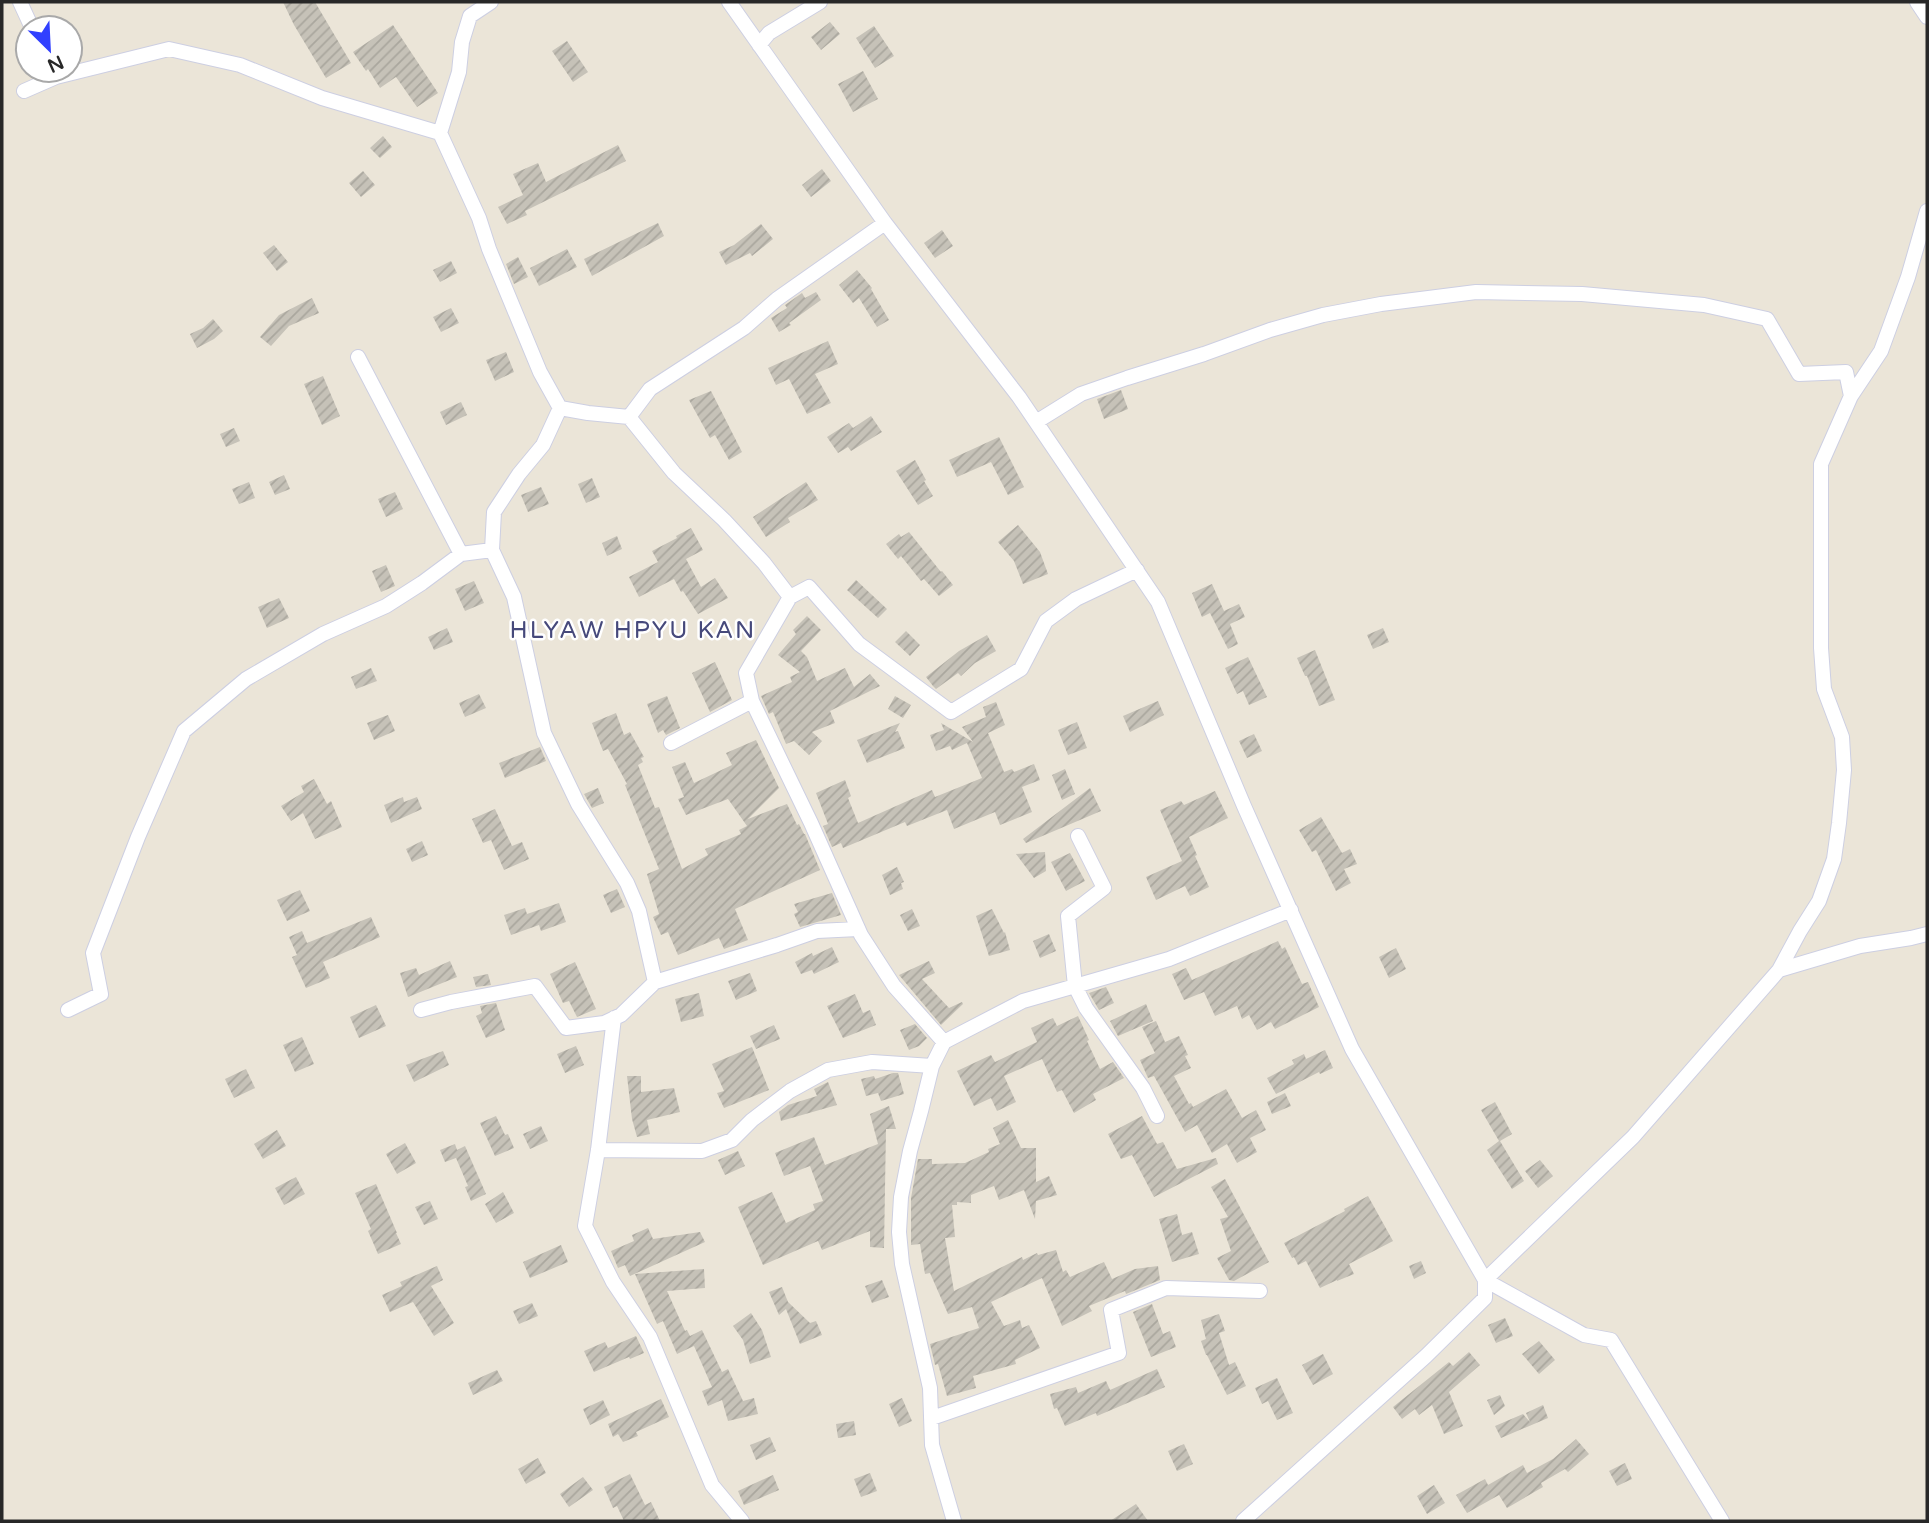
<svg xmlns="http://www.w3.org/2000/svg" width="1929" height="1523" font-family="'Varela Round',sans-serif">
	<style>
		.building { fill: url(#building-hatch) }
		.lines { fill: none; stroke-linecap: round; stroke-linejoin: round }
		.street-casing { stroke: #cdcfe2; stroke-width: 16 }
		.street { stroke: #fff; stroke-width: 14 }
		.labels { text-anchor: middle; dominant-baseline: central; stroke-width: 5; stroke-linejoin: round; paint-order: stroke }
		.quarter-label { font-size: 24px; letter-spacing: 2px; fill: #46497b; stroke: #fff }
	</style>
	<defs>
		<pattern id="building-hatch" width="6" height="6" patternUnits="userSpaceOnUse" patternTransform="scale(1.75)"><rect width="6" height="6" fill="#c6c2b8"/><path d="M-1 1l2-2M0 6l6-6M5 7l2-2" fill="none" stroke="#aaa79e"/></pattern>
	</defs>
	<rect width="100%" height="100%" fill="#ebe5d8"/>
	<path class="building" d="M283 2H315L351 63 326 78 294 25Z
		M830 22 840 34 821 50 811 37Z
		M393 25 438 93 417 107 396 77 380 88 368 69 366 71 353 52Z
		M874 26 894 56 875 68 856 38Z
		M567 41 588 72 573 82 552 51Z
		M863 71 878 99 853 112 838 84Z
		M383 136 392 147 380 158 370 148Z
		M618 145 626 161 525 211 527 215 507 224 498 207 523 195 513 174 538 163 546 182Z
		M822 169 831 181 811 197 802 185Z
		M363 171 375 185 361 197 349 183Z
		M658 223 664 236 592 276 584 259Z
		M761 224 773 239 752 256 750 253 726 265 719 252 734 245Z
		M942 230 953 246 935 258 924 243Z
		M274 245 288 262 277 271 263 253Z
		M567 249 577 267 539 286 530 268Z
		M518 257 528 277 514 284 506 264Z
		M451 261 457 273 440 282 433 270Z
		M857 270 872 288 871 289 889 320 877 327 859 298 853 303 839 285Z
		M816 292 821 300 789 323 791 325 779 332 771 318 787 308 785 305 802 293 805 298Z
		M312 298 319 313 289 326 271 346 260 337 279 315Z
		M451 308 459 323 441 332 433 317Z
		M213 319 223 331 214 339 197 348 190 334 203 328Z
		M828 341 838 364 815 374 831 403 807 414 789 379 776 385 768 368Z
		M506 352 514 372 495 381 486 360Z
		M323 376 340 416 322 425 304 384Z
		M1121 390 1128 409 1104 419 1097 399Z
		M711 391 742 452 729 460 715 435 710 438 689 400Z
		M461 402 467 415 446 425 440 412Z
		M871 416 882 432 851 451 848 447 838 453 827 437 849 423 853 428Z
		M234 428 240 441 226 447 220 434Z
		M999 437 1024 487 1008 495 991 462 957 477 949 460Z
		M915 460 926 480 924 481 933 496 918 505 896 471Z
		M284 475 290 489 275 495 269 482Z
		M592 478 600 497 586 503 578 484Z
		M249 482 255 498 239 504 232 489Z
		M806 482 818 500 788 518 790 522 766 537 753 517Z
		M541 487 549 504 528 512 521 495Z
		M395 492 403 509 386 517 378 499Z
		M1018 525 1040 552 1048 574 1023 584 1014 561 998 542Z
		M691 528 703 550 686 559 701 587 715 578 728 598 698 614 683 591 681 592 674 579 639 597 629 577 658 562 652 551 677 538 676 536Z
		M909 532 941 572 942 571 953 585 939 596 924 579 921 581 901 556 898 559 886 544 899 534 901 537Z
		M617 536 622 549 607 556 602 543Z
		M386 565 395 586 381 592 372 571Z
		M856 580 887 609 878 618 847 590Z
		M474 581 484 603 465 611 455 589Z
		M1212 584 1224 611 1239 604 1245 617 1230 624 1238 644 1228 649 1210 613 1202 617 1192 593Z
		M279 598 289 618 267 628 258 607Z
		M807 616 821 630 801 651 807 657 817 681 845 668 854 687 870 674 880 686 830 711 835 723 812 732 822 741 809 755 794 741 786 744 773 712 769 714 761 696 792 682 790 677 800 672 778 655 796 634 793 630Z
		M447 628 453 642 434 650 428 637Z
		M1383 628 1389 642 1373 649 1367 635Z
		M906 631 920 645 910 656 895 642Z
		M987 635 996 651 975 663 961 676 958 673 936 689 933 686 926 677 959 651Z
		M1315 650 1335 700 1319 706 1307 676H1305L1297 658Z
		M1248 657 1267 697 1249 705 1243 691 1237 694 1225 668Z
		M715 662 732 700 710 712 692 673Z
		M371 668 377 681 356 689 351 677Z
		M479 694 486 708 465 717 459 703Z
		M667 696 680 728 666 735 663 730 658 733 647 704Z
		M895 696 911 705 903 718 888 709Z
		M1158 701 1164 715 1130 732 1123 716Z
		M996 702 1005 725 988 733 1004 772 1012 769 1014 772 1034 764 1040 780 1022 787 1032 812 1000 825 995 812 954 829 947 810 907 826 905 822 843 848 841 843 832 847 823 826 828 824 816 793 845 780 851 796 848 798 858 823 932 790 935 797 982 778 967 743 952 750 950 746 936 751 930 735 944 730 941 723 973 742 962 727 986 717 983 707Z
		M616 713 624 735 630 732 644 757 641 758 643 762 638 765 655 808 659 807 682 869 708 855 705 849 741 834 739 830 747 826 728 799 686 815 678 799 684 797 672 767 685 762 694 783 732 765 726 753 756 740 779 788 748 819 787 804 797 825 799 824 804 834H805L820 870 735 909 748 940 724 949 719 938 678 955 668 932 661 935 653 917 659 914 647 874 659 869 625 785 627 784 608 749 603 751 592 723Z
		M388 715 395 731 374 740 367 723Z
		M1077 722 1087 748 1068 755 1058 730Z
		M900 723 895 732 898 731 905 748 867 763 857 740Z
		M1254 734 1262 751 1247 758 1239 741Z
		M540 747 546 761 505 778 499 763Z
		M1065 769 1075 794 1062 800 1052 775Z
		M314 779 327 804 331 801 342 827 315 839 303 813 291 821 281 806 304 792 301 786Z
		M598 788 604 803 592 808 584 794Z
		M1090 788 1101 811 1026 843 1023 839Z
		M1215 791 1228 818 1189 837 1197 855 1195 856 1209 887 1190 896 1185 886 1156 900 1146 877 1182 861 1160 810 1181 801 1184 805Z
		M403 797 404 802 417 797 422 809 391 823 384 805Z
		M495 809 512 846 522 842 529 859 504 870 491 840 483 843 472 819Z
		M1321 817 1342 853 1350 849 1357 864 1344 869 1351 883 1336 891 1316 850 1312 852 1299 830Z
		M422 841 428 855 412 862 406 849Z
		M1045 852 1046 871 1034 878 1016 854Z
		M1070 853 1085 881 1066 891 1051 862Z
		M897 867 904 882 901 883 903 889 890 895 882 875Z
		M617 889 625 907 611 913 603 895Z
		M300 890 310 911 287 921 277 900Z
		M832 893 841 915 800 927 794 914 798 912 794 904Z
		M559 903 566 922 541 931 539 925 511 935 504 915 525 908 527 914Z
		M912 909 920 926 908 931 900 915Z
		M992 909 1004 933 1005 932 1010 950 989 956 976 916Z
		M371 917 380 937 323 962 330 978 306 988 292 957 297 955 289 937 302 931 307 943Z
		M1049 934 1056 951 1040 958 1033 941Z
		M1278 941 1282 949 1285 947 1302 984 1308 982 1319 1007 1275 1029 1271 1022 1257 1030 1249 1015 1242 1019 1237 1006 1215 1016 1204 992 1184 1000 1172 974 1186 968 1192 980Z
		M832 947 839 962 814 974 812 970 801 974 795 962 812 953 813 956Z
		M1396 948 1406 969 1389 978 1379 957Z
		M450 961 457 977 408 997 400 973 416 968 419 975Z
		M929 961 935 973 922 979 949 1008 962 1002 963 1004 941 1025 899 975Z
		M575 962 596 1009 577 1017 569 1001 563 1003 550 974Z
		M750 973 757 991 736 1000 728 981Z
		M488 974 491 985 476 987 473 977Z
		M1106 987 1114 1003 1099 1010 1089 993Z
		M699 993 704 1016 681 1022 675 999Z
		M855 994 863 1013 870 1010 876 1025 843 1038 827 1006Z
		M496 1003 505 1030 486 1038 476 1016 482 1013 480 1006Z
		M1146 1004 1153 1021 1118 1036 1110 1021Z
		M376 1005 386 1026 359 1038 350 1017Z
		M1078 1016 1089 1040 1087 1041 1100 1069 1113 1062 1124 1078 1093 1094 1096 1100 1074 1113 1062 1090 1057 1092 1042 1059 1004 1076 1016 1102 997 1111 991 1098 974 1106 957 1071 991 1055 995 1062 1037 1042 1031 1028 1053 1018 1057 1026Z
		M1156 1021 1165 1042 1179 1036 1188 1055 1185 1056 1191 1068 1174 1076 1189 1104 1191 1103 1193 1107 1226 1089 1242 1118 1256 1110 1266 1130 1250 1138 1257 1152 1237 1163 1227 1144 1212 1153 1197 1125 1185 1132 1154 1076 1148 1078 1140 1060 1155 1053 1142 1027Z
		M915 1024 927 1038 919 1046 909 1050 900 1030Z
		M774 1025 780 1039 756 1049 750 1036Z
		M302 1037 314 1064 295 1072 283 1045Z
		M576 1046 584 1065 565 1073 557 1054Z
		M752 1047 769 1090 724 1108 717 1093 724 1091 712 1064Z
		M1325 1050 1333 1068 1320 1074 1319 1072 1276 1094 1267 1078 1294 1064 1292 1060 1304 1054 1306 1059Z
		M443 1051 449 1065 414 1082 406 1065Z
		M246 1069 255 1088 234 1098 225 1079Z
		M893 1073H898L904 1094 881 1101 878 1093 866 1096 861 1079 874 1076 875 1079Z
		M627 1076H641V1092L674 1088 680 1112 647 1120 650 1134 637 1137 632 1119Z
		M828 1082 837 1105 781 1121 779 1112 788 1105 817 1096 814 1089Z
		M1285 1093 1291 1106 1272 1114 1267 1102Z
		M1495 1102 1512 1134 1500 1141 1524 1181 1512 1189 1487 1150 1499 1141 1481 1110Z
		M889 1106 896 1129H886L884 1248 870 1247V1231L822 1250 818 1241 763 1265 738 1207 772 1192 786 1223 815 1210 813 1204 823 1201 810 1166 784 1176 775 1153 814 1137 825 1165 878 1144 870 1114Z
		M496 1116 505 1135 508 1134 514 1148 495 1156 480 1123Z
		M1142 1116 1157 1144 1163 1142 1177 1169 1216 1158 1218 1164 1154 1197 1132 1155 1121 1159 1108 1134Z
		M1008 1120 1021 1148H1036V1182L1049 1176 1057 1195 1036 1201 1035 1219 1024 1190 999 1200 994 1186 971 1195V1203L957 1202V1205H952L955 1237 945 1238 954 1291 1022 1257 1023 1260 1037 1253 1038 1255 1056 1250 1063 1272 1066 1270 1070 1277 1104 1262 1112 1279 1135 1269 1158 1266 1160 1280 1126 1294 1125 1291 1089 1306 1092 1311 1062 1326 1042 1278 991 1302 1004 1326 1020 1320 1022 1328 1029 1325 1040 1348 1015 1360 1016 1364 973 1376 976 1388 947 1396 938 1364 935 1365 930 1344 979 1328 972 1307 948 1314 930 1273 925 1274 920 1244 911 1245V1198L918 1159H932V1164L965 1163 989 1152 988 1149 1000 1144 993 1128Z
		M541 1126 548 1141 530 1149 523 1134Z
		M277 1130 286 1146 263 1159 254 1144Z
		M405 1143 416 1163 397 1174 386 1154Z
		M455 1144 457 1150 465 1146 486 1194 471 1201 465 1187 468 1186 456 1158 445 1162 440 1150Z
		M738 1151 745 1166 725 1175 718 1160Z
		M1540 1160 1553 1176 1538 1188 1525 1171Z
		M296 1177 305 1194 284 1205 275 1188Z
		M1225 1179 1269 1262 1234 1281 1229 1280 1217 1258 1231 1251 1220 1219 1228 1217 1211 1187Z
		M376 1184 397 1233H396L401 1244 378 1254 368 1231 371 1229 355 1193Z
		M503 1192 514 1213 496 1223 485 1204Z
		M1368 1196 1393 1241 1349 1264 1354 1274 1337 1281V1280L1320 1288 1306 1261 1298 1265 1294 1257 1292 1258 1284 1243 1345 1211 1344 1209Z
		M430 1201 438 1219 424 1225 415 1207Z
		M1177 1214 1182 1235 1192 1232 1199 1254 1172 1262 1159 1219Z
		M648 1228 653 1239 700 1232 705 1242 630 1276 625 1265 618 1268 611 1251 634 1241 632 1235Z
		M561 1245 568 1262 530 1278 523 1262Z
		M1421 1261 1426 1273 1414 1279 1409 1266Z
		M437 1266 443 1280 431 1286 454 1323 434 1336 413 1302 390 1312 382 1295 402 1286 400 1282Z
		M704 1269 705 1288 667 1291 685 1331 687 1330 690 1336 702 1330 722 1372 728 1369 743 1401 754 1398 758 1414 728 1421 722 1400 708 1406 702 1391 712 1387 694 1346 677 1354 663 1321 657 1324 635 1274Z
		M882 1280 889 1297 872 1303 865 1286Z
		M782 1287 788 1302 810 1323 816 1321 822 1335 800 1344 786 1309 779 1315 769 1292Z
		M532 1303 538 1316 519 1324 513 1311Z
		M1152 1304 1163 1334 1170 1331 1176 1347 1151 1357 1133 1312Z
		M751 1313 762 1330 771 1357 750 1364 743 1340 733 1326Z
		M1219 1314 1225 1331 1219 1333 1229 1365 1235 1362 1246 1386 1227 1395 1207 1355H1206L1201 1341 1206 1339 1201 1320Z
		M1505 1318 1513 1336 1496 1343 1488 1325Z
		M636 1336 644 1353 630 1359 629 1357 594 1372 584 1351 605 1342 608 1348Z
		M1539 1341 1555 1360 1539 1374 1522 1354Z
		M1469 1352 1480 1365 1449 1392 1463 1426 1444 1434 1432 1405 1419 1415 1415 1409 1402 1419 1393 1407 1449 1362 1453 1366Z
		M1323 1354 1333 1374 1313 1385 1302 1365Z
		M1157 1369 1165 1387 1097 1416 1096 1413 1065 1426 1057 1408 1054 1409 1050 1394 1076 1387 1078 1393 1106 1381 1110 1390Z
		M497 1370 503 1381 473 1395 468 1383Z
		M1277 1378 1293 1413 1277 1420 1268 1401 1262 1404 1255 1388Z
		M1500 1395 1505 1406 1494 1415 1487 1400Z
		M902 1398 912 1421 899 1427 889 1404Z
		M661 1399 669 1417 636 1432 638 1436 623 1442 618 1434 613 1437 608 1424Z
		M603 1400 610 1415 590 1425 583 1409Z
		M1543 1405 1548 1418 1501 1438 1495 1426 1523 1414 1530 1422 1526 1413Z
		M854 1421 856 1435 838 1438 836 1424Z
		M770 1437 776 1451 756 1460 750 1445Z
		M1576 1439 1589 1454 1568 1472 1565 1469 1541 1483 1543 1487 1507 1508 1499 1495 1467 1513 1456 1495 1485 1479 1488 1485 1523 1465 1527 1473 1553 1459Z
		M1184 1444 1193 1464 1177 1471 1168 1451Z
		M538 1458 546 1473 526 1484 518 1469Z
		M1625 1463 1632 1479 1617 1486 1609 1471Z
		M870 1473 877 1491 861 1497 854 1479Z
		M630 1474 645 1505 651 1502 660 1521H624L617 1506 613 1508 604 1487Z
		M773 1475 779 1490 744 1505 738 1491Z
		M583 1477 593 1490 569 1507 560 1494Z
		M1434 1485 1445 1503 1427 1514 1417 1496Z
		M1136 1504 1148 1521H1110Z"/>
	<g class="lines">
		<defs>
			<path id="street" d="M20 2 32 28
				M491 2 470 16 462 42 459 72 440 133 479 218 489 249 540 372 560 408 588 413 629 417 674 473 724 520 764 563 790 597 746 673 752 701
				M729 2 885 223 1019 397 1158 602 1244 806 1352 1049 1485 1280 1584 1335 1611 1340 1722 1521
				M1917 2 1927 17
				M759 45 769 33 820 2
				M52 70 56 77 169 49 240 65 322 98 440 133
				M24 91 56 77
				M358 357 461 554 492 550
				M560 408 543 445 519 474 494 512 492 550 514 597 544 733 578 804 627 883 639 911 655 982
				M629 417 650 389 744 328 777 299 885 223
				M1036 422 1081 394 1127 378 1204 354 1270 330 1323 315 1381 304 1476 292 1582 294 1704 305 1767 319 1799 374 1846 372 1851 396
				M790 597 809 587 859 644 951 712 1021 669 1046 621 1076 599 1137 570
				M671 743 752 701 811 823 861 935 894 986 944 1042
				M1078 836 1104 888 1068 916 1075 986 1086 1008 1143 1088 1157 1116
				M1779 970 1800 931 1819 901 1834 859 1839 823 1844 770 1842 737 1824 689 1821 648V464L1851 396 1881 351 1908 277 1927 211
				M68 1010 101 994 93 953 138 837 184 731 246 679 323 634 386 606 422 583 461 554
				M421 1010 451 1002 535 986 566 1028 604 1023 621 1015 655 982 777 945 817 931 858 929
				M614 1018 598 1150 585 1226 613 1282 650 1337 712 1485 742 1521
				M598 1150 702 1151 732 1140 752 1120 790 1091 828 1070 872 1062 932 1066
				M932 1418 1119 1353 1111 1310 1166 1288 1260 1291
				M954 1521 932 1445 930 1388 902 1264 899 1232 901 1197 910 1151 921 1111 932 1066 944 1042 1023 1001 1169 959 1291 910
				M1243 1521 1426 1356 1485 1298V1280L1633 1137 1779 970 1860 946 1911 938 1927 934"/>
		</defs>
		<use href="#street" class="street-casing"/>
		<use href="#street" class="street"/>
	</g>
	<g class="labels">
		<g class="quarter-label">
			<text x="633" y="630">HLYAW HPYU KAN</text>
		</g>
	</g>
	<rect width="1929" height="1523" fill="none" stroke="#282828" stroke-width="7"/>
	<g transform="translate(49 49) rotate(156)"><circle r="33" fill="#ffffff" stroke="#a9a9a9" stroke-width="2"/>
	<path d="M0-5L12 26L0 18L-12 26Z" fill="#3140ff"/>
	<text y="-10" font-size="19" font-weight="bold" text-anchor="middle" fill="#282828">N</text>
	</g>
</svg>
